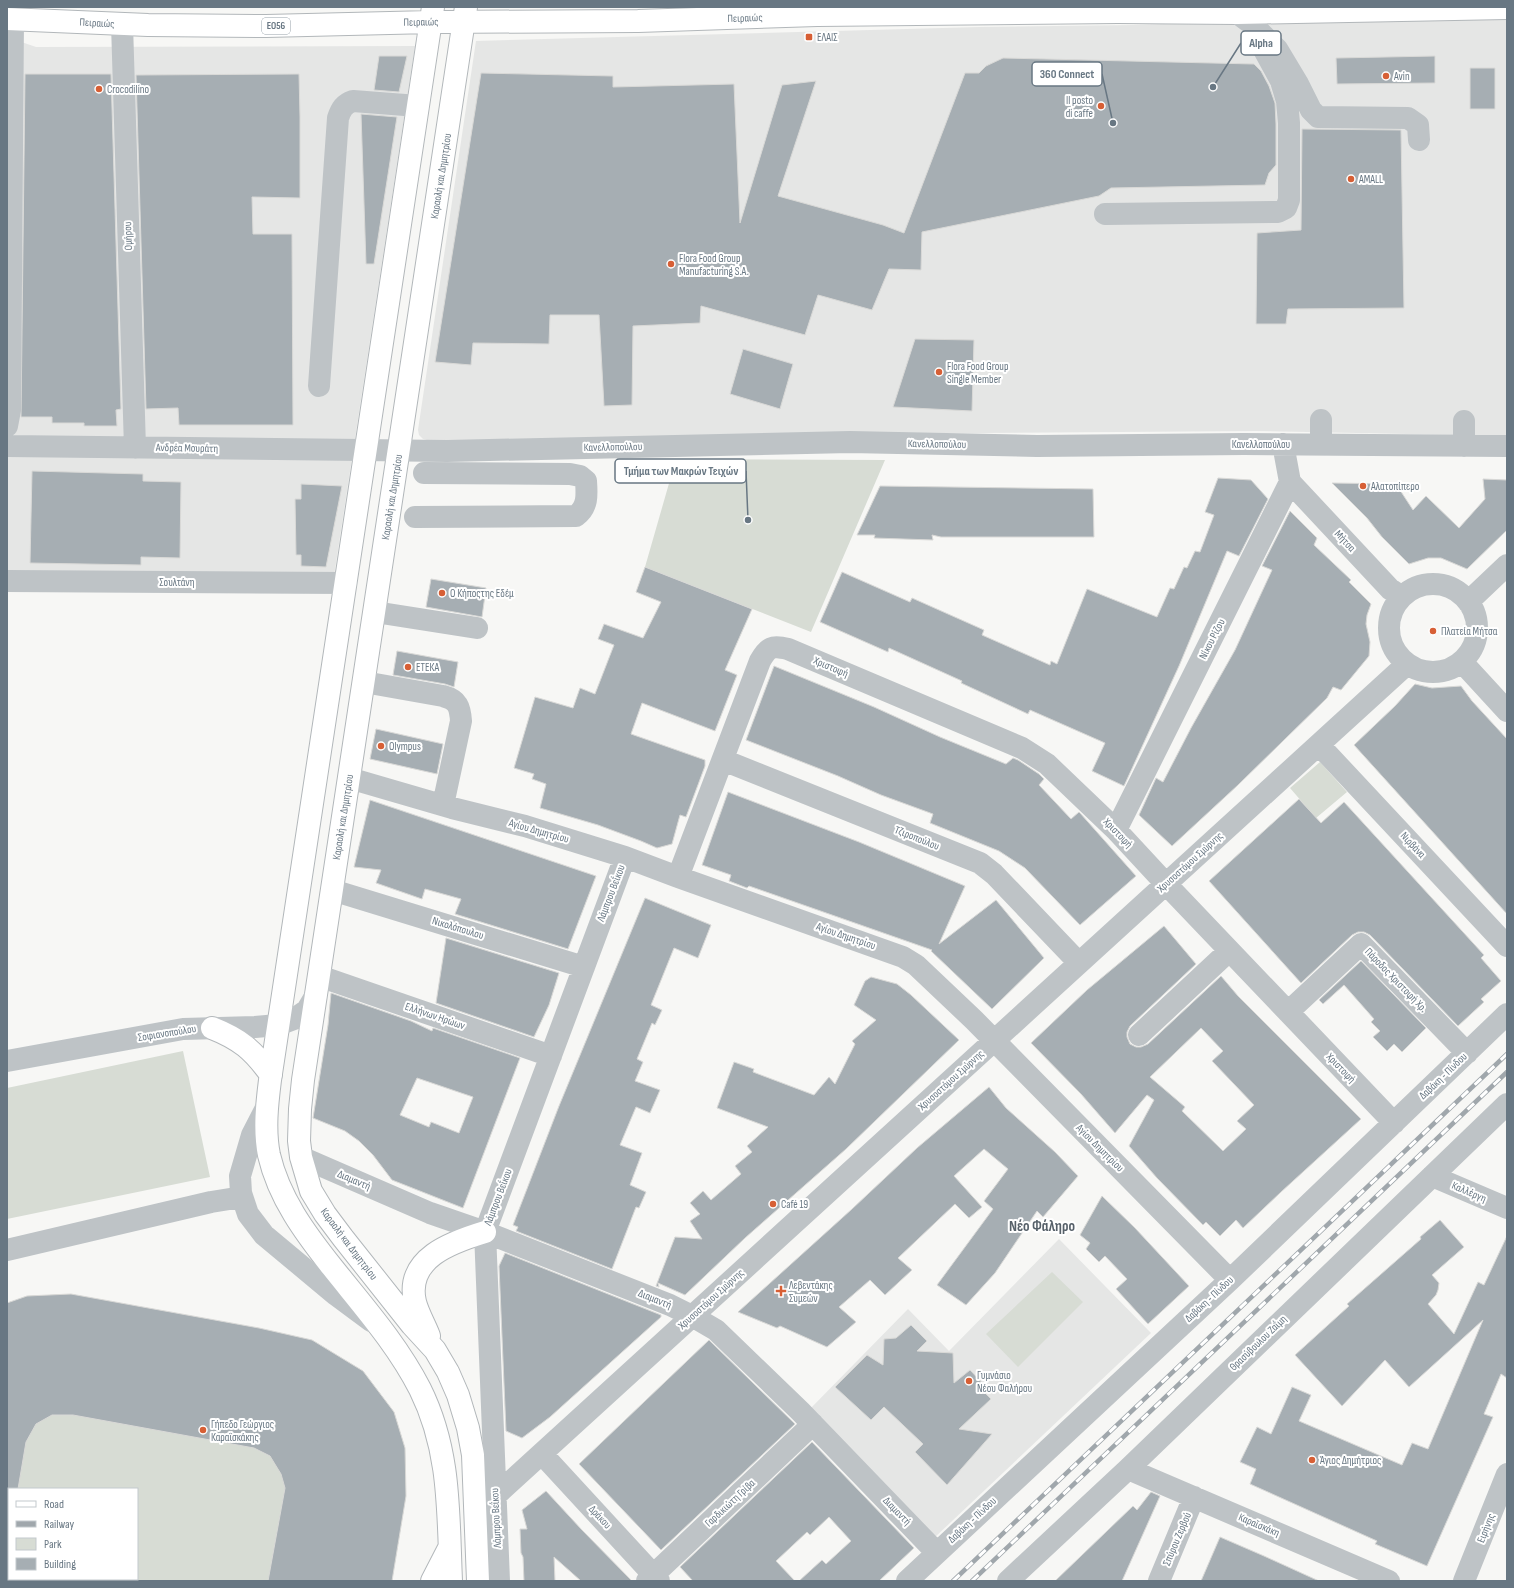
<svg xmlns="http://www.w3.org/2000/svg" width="1514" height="1588" font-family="'Sofia Sans Condensed',sans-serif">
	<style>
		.built { fill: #e5e6e5 }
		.green { fill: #d7dcd4; fill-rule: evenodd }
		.building { fill: #a6aeb3; stroke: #d9d9d7; fill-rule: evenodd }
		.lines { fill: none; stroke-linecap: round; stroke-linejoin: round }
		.major-casing { stroke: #b2b7ba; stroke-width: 24 }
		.minor { stroke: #bec3c6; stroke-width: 22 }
		.major { stroke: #fff; stroke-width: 22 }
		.rail-casing { stroke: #a0a7ac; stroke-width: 4.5 }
		.rail { stroke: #fff; stroke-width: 3; stroke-dasharray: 9; stroke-linecap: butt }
		.poi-dot { fill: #d75f35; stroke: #fff; stroke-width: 1.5 }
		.labels { text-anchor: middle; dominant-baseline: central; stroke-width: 4; stroke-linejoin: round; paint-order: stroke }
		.shield { fill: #fff; stroke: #95a0a8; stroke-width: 1 }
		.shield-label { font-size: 10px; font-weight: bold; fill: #687783 }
		.street-label { font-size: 11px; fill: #687783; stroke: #fff }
		.poi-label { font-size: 11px; fill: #687783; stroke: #fff; text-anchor: start }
		.district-label { font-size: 15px; font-weight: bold; fill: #566069; stroke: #fff }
		.leader { fill: none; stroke: #687783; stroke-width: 1.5 }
		.callout-dot { fill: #687783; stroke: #fff; stroke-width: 1.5 }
		.callout { fill: #fff; stroke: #687783; stroke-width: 1.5 }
		.callout-label { font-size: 12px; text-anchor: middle; font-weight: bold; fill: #687783 }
	</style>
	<rect width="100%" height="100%" fill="#f7f7f5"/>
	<path class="built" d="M1507 15V436L1256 431 846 434 431 441 423 439 419 435 418 430 476 41 979 27 1133 25 1189 23Z
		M7 37 36 47 415 46 334 576 7 574Z
		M1059 1239 1151 1333 933 1539 809 1410 908 1309 949 1351Z"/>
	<path class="green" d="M676 459 885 460 811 632 645 567Z
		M1320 762 1347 792 1316 818 1290 788Z
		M183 1051 210 1177 7 1219V1088Z
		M1052 1272 1083 1302 1018 1367 986 1334Z
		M71 1294 312 1340 363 1371 394 1412 405 1448 406 1496 392 1581H7V1303L27 1296ZM9 1489H137V1579H9Z"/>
	<path class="building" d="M379 56H407L399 92 374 90Z
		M1435 56V83L1337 84 1336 58Z
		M1003 58 1254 64 1261 71 1269 86 1275 103 1276 124V165L1269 173 1265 185 1111 188 1099 196 922 232 921 270 889 269 872 310 818 295 805 335 701 306 700 323 633 326 632 405 604 406 599 315H550L549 344 473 343 471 365 435 362 481 73 613 76V87L734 84 740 223 782 85 816 81 778 196 883 225 904 233 965 73H979L986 66Z
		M1470 68H1495V109H1470Z
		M25 74H111L121 409 116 410 117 426H84V423H52V417H21Z
		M299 74 300 117V198L252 197 253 234H292L293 425H179L178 408 146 409 136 75Z
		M361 114 397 117 374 264H366Z
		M1302 129 1401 130 1404 308 1288 309 1286 324H1256L1257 233 1301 230Z
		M915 339 974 340 972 411 893 407Z
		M743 349 793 364 780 409 730 394Z
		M32 471 143 474V481L181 482 180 558 141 557V565L30 563Z
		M1218 478 1251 480 1268 499 1239 556 1227 551 1179 666 1124 786 1092 771 1105 743 1030 710 1028 714 961 683 962 681 889 648 888 652 820 622 842 572 910 602 912 598 984 630 982 635 1050 665 1051 661 1057 664 1087 589 1157 617 1170 588 1174 589 1184 567 1187 568 1195 551 1200 552 1214 515 1205 512Z
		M1483 479 1507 480V530L1467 569 1441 558H1428L1409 564 1382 537 1367 518 1332 483 1396 484 1413 510 1426 496 1459 528 1485 499Z
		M301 484 342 486 326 567 301 566V555H296L295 499H301Z
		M880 486 1093 489 1094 537H941L932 535 933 540 874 538 875 535H857Z
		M1290 511 1317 538 1314 545 1351 580 1349 582 1371 604 1367 615 1366 624 1370 642 1369 656 1341 690 1333 687 1327 698 1238 785 1172 846 1139 815 1156 778 1163 782 1191 728 1235 650 1272 570 1262 566Z
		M645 567 752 609 725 670 737 675 715 731 642 703 631 734 705 760V766L686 817 680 815 672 844 657 848 641 841 598 825 540 808 546 784 532 779 534 774 514 768 535 697 573 708 580 688 595 694 614 645 598 639 604 624 643 638 661 602 636 592Z
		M431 579 486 588 482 617 426 607Z
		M397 651 458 662 454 687 445 684 393 675Z
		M774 666 874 707 940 737 1006 764 1013 758 1018 760 1039 774 1044 779 1039 785 1071 819 1079 812 1080 813 1136 876 1080 925 1025 868 999 851 930 823 933 814 881 795 838 776 746 740Z
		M1415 684 1432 688 1461 686 1472 701 1507 739V914L1354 745 1395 706Z
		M376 729 443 744 437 774 370 759Z
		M728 792 859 842 965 886 939 944 996 900 1044 958 992 1009 931 951 932 950 749 886 747 888 729 881 731 875 702 865Z
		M1299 799 1321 823 1344 802 1484 955 1481 958 1501 981 1481 999 1484 1002 1458 1026 1370 935 1364 932H1358L1352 935 1301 983 1209 881Z
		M370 800 596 876 568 949 455 914 461 899 425 889 422 899 376 883 381 870 354 867Z
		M645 898 711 925 698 958 674 948 651 1005 662 1010 655 1025 652 1023 637 1059 643 1062 635 1081 660 1090 650 1113 636 1107 620 1145 642 1153 630 1185 646 1192 639 1208 636 1207 612 1269 516 1231 518 1227 513 1225 559 1106Z
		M1164 926 1196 964 1130 1026 1127 1032V1037L1130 1044 1136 1047H1141L1148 1044 1221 976 1238 996 1361 1119 1281 1192 1243 1228 1236 1220 1220 1236 1206 1222 1203 1225 1157 1178 1129 1146 1154 1100 1147 1095 1115 1133 1081 1094 1031 1043 1087 990ZM1201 1028 1223 1051 1212 1061 1254 1105 1237 1121 1246 1129 1223 1151 1182 1111 1185 1107 1150 1077Z
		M446 938 559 973 549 1005 534 1037 436 1003Z
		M1361 961 1426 1028 1402 1052 1394 1044 1387 1051 1373 1037 1380 1031 1371 1022 1374 1019 1344 985 1323 1004 1319 1000Z
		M871 977 897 984 911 995 959 1040 846 1149 745 1238 685 1295 658 1283 659 1287 656 1286 675 1237 702 1239 690 1221 700 1214 690 1203 703 1191 711 1200 741 1174 735 1166 752 1152 747 1146 768 1127 717 1108 734 1062 754 1069 753 1072 814 1095 829 1077 835 1084 855 1044 852 1041 876 1020 854 1005 865 981Z
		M331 993 411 1021 432 1031 433 1028 520 1058 463 1208 392 1180 373 1155 359 1141 345 1131 313 1118 328 1025ZM417 1078 473 1097 459 1133 431 1122 429 1127 400 1115Z
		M989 1087 1006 1108 1055 1152 1078 1176 1043 1217 1037 1211 995 1273 966 1305 937 1285 993 1209 984 1201 1008 1169 984 1149 954 1176 982 1207 969 1218 955 1204 898 1258 912 1270 885 1295 870 1280 839 1307 856 1322 827 1347 780 1326 777 1328 738 1312 852 1209 917 1148Z
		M1102 1196 1135 1228 1189 1286 1148 1324 1116 1289 1127 1279 1105 1256 1099 1262 1086 1249 1090 1243 1080 1235Z
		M1440 1220 1464 1247 1432 1275 1439 1283 1438 1290 1436 1295 1428 1304 1454 1334 1478 1282 1484 1285 1507 1236V1378L1501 1374 1484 1414 1493 1417 1427 1566 1375 1544 1377 1541 1250 1484 1256 1469 1240 1462 1257 1427 1271 1434 1292 1387 1311 1395 1299 1421 1402 1465 1412 1443 1428 1449 1483 1320 1409 1387 1385 1360 1342 1406 1295 1355 1349 1306 1347 1304 1421 1239 1420 1237Z
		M505 1253 661 1315V1317L550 1417 522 1438 506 1431 499 1266Z
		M71 1294 259 1328 312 1340 363 1371 394 1412 405 1448 406 1496 392 1581H268L285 1488 281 1474 270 1456 254 1448 73 1415H52L36 1424 26 1442 18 1489H9V1503H7V1303L27 1296Z
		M911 1325 927 1341 917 1351 953 1353 954 1383 970 1370 988 1389 985 1393 991 1399 959 1429 992 1434 947 1485 915 1452 923 1444 884 1407 871 1420 835 1387 867 1355 883 1365 884 1339 896 1338Z
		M709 1340 795 1424 661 1550 579 1464Z
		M812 1442 914 1548 879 1581H799L822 1560 826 1564 851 1541 829 1517 810 1535 807 1532 776 1561 795 1581H693L680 1567Z
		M546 1491 582 1530 632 1581H581L554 1557 555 1581H524L523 1557 521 1553 520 1529H527L522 1510Z
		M1151 1492 1160 1496 1122 1581H1055L1133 1506 1137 1510Z
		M1220 1537 1264 1556 1319 1581H1201Z"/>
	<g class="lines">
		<defs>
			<path id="major" d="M433 7 270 1080C267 1104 264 1130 269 1155 279 1198 305 1233 332 1267 363 1306 397 1344 420 1389 451 1451 448 1514 451 1581
				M466 7 303 1080 300 1109 299 1141 301 1157 311 1191 325 1214 343 1238 412 1325 435 1350 448 1372 458 1395 468 1428 473 1455 478 1581
				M7 19 148 25 266 26 431 22 638 21 817 15 1118 12 1237 13 1507 8
				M212 1028C240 1039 253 1050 271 1075
				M429 1336C425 1325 418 1314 415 1302 405 1258 452 1242 485 1232
				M432 1581 449 1548"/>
		</defs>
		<use href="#major" class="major-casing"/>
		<path class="minor" d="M1237 13 1253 25 1277 49 1298 84 1311 110 1318 117 1408 118 1418 125 1419 140
			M122 24 135 448
			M1105 214 1278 212 1286 208 1289 200V123L1287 101 1281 81 1263 48V36
			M319 386 338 118C341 109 344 104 353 101L418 106
			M1464 421V446
			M7 426 10 410 13 19
			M1321 444V420
			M7 446 447 451 850 442 1037 446 1244 444 1507 446
			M1290 482 1390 589 1402 597
			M415 517 576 516C588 507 587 495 586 481L580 476 570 474 424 473
			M7 581 346 583
			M1389 628a44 44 0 1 1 88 0a44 44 0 1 1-88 0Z
			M1468 602 1507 565
			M375 612 477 628
			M1462 662 1507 711
			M364 682 443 696C458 700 460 707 461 721L443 805
			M1319 745 1507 946
			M723 760 980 863 994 874 1079 963
			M349 778 452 808 525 826 625 857 678 877 903 957 916 965 974 1020 1230 1280
			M1116 830 1290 482 1283 444
			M678 877 760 661C768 647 772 645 788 649L1022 748 1047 764 1116 830 1166 884 1394 1123
			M332 890 584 967
			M319 976 551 1056
			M1288 1012 1361 944 1467 1053
			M1139 1035 1229 951
			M7 1061 183 1029 255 1027 278 1025 294 1019 307 1010 316 995
			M267 1106 252 1135 240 1176 241 1193 248 1214 264 1235 336 1295 371 1321
			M301 1157 430 1213 485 1232 670 1305 692 1316 716 1330 800 1411 937 1553
			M1432 1176 1507 1208
			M7 1250 211 1202 242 1197
			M542 1454 659 1581
			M1128 1469 1389 1581
			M494 1497 1407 664
			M499 1581 485 1232 625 857
			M647 1581 813 1424
			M907 1581 1230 1280 1507 1014
			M1008 1581 1128 1469 1507 1104
			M1159 1581 1194 1497
			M1464 1581 1507 1474"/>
		<use href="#major" class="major"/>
		<defs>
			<path id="rail" d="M953 1581 1507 1054
				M972 1581 1507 1072"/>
		</defs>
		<use href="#rail" class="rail-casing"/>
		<use href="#rail" class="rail"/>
	</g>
	<g class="poi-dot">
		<rect x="805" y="33" width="8" height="8" rx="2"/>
		<circle cx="1386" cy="76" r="4"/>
		<circle cx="99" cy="89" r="4"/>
		<circle cx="1101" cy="106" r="4"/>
		<circle cx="1351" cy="179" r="4"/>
		<circle cx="671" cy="264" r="4"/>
		<circle cx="939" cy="372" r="4"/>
		<circle cx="1363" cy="486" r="4"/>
		<circle cx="442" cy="593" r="4"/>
		<circle cx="1433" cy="631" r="4"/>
		<circle cx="408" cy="667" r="4"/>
		<circle cx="381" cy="746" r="4"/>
		<circle cx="773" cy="1204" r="4"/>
		<path d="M779 1285h4v4h4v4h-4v4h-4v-4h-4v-4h4z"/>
		<circle cx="969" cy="1381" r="4"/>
		<circle cx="203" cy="1430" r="4"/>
		<circle cx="1312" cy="1460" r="4"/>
	</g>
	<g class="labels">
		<rect class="shield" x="262" y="18" width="28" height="16" rx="3"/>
		<g class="shield-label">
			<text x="276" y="26">ΕΟ56</text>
		</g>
		<g class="street-label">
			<text transform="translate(745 18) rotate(-2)">Πειραιώς</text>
			<text transform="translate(421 22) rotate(-1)">Πειραιώς</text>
			<text transform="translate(97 23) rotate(3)">Πειραιώς</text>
			<text transform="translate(441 176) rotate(-81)">Καραολή και Δημητρίου</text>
			<text transform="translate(128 236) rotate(-92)">Ομήρου</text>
			<text transform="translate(937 444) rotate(1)">Κανελλοπούλου</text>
			<text x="1261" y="444">Κανελλοπούλου</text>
			<text transform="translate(613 447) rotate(-1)">Κανελλοπούλου</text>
			<text transform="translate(187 448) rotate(1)">Ανδρέα Μουράτη</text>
			<text transform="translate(392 497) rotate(-81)">Καραολή και Δημητρίου</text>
			<text transform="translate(1345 541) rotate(47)">Μήτσα</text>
			<text x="177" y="582">Σουλτάνη</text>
			<text transform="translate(1212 639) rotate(-63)">Νίκου Ρίζου</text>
			<text transform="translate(831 667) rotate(23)">Χριστοφή</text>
			<text transform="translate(343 817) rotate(-81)">Καραολή και Δημητρίου</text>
			<text transform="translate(539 831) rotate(16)">Αγίου Δημητρίου</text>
			<text transform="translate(1118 833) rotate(46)">Χριστοφή</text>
			<text transform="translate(917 838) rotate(22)">Τζιροπούλου</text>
			<text transform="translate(1413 845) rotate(47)">Νιρβάνα</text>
			<text transform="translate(1190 862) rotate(-42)">Χρυσοστόμου Σμύρνης</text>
			<text transform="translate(611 893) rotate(-69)">Λάμπρου Βεΐκου</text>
			<text transform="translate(458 928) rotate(17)">Νικολόπουλου</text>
			<text transform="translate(846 936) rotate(19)">Αγίου Δημητρίου</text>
			<text transform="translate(1396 980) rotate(46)">Πάροδος Χριστοφή Χρ.</text>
			<text transform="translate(435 1016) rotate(19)">Ελλήνων Ηρώων</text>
			<text transform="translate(167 1033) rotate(-9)">Σοφιανοπούλου</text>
			<text transform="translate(1341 1068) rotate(46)">Χριστοφή</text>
			<text transform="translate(1443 1076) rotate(-44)">Δαβάκη - Πίνδου</text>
			<text transform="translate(951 1080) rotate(-42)">Χρυσοστόμου Σμύρνης</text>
			<text transform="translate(1100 1148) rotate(45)">Αγίου Δημητρίου</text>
			<text transform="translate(354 1180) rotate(23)">Διαμαντή</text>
			<text transform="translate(1469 1192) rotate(23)">Καλλέργη</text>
			<text transform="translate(498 1197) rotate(-69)">Λάμπρου Βεΐκου</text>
			<text transform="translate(349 1244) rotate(53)">Καραολή και Δημητρίου</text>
			<text transform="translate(655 1299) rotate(22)">Διαμαντή</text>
			<text transform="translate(711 1299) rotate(-42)">Χρυσοστόμου Σμύρνης</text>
			<text transform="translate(1209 1299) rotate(-43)">Δαβάκη - Πίνδου</text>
			<text transform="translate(1258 1343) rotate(-44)">Θρασύβουλου Ζαΐμη</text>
			<text transform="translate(730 1503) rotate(-43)">Γαρδικιώτη Γρίβα</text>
			<text transform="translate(897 1511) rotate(46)">Διαμαντή</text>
			<text transform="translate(600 1517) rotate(47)">Δράκου</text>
			<text transform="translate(496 1518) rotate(-93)">Λάμπρου Βεΐκου</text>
			<text transform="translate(972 1520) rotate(-43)">Δαβάκη - Πίνδου</text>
			<text transform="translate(1259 1525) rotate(23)">Καραϊσκάκη</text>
			<text transform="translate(1486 1528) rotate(-68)">Ειρήνης</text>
			<text transform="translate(1177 1539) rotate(-67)">Σπύρου Ζερβού</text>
		</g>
		<g class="poi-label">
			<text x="817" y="37">ΕΛΑΙΣ</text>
			<text x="1394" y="76">Avin</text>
			<text x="107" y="89">Crocodilino</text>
			<text x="1093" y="100" text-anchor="end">Il posto<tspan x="1093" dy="13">di caffe</tspan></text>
			<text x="1359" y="179">AMALL</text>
			<text x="679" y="258">Flora Food Group<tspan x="679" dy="13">Manufacturing S.A.</tspan></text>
			<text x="947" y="366">Flora Food Group<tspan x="947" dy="13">Single Member</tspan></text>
			<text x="1371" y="486">Αλατοπίπερο</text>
			<text x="450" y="593">Ο Κήποςτης Εδέμ</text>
			<text x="1441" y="631">Πλατεία Μήτσα</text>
			<text x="416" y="667">ΕΤΕΚΑ</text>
			<text x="389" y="746">Olympus</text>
			<text x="781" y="1204">Café 19</text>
			<text x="789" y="1285">Λεβεντάκης<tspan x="789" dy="13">Συμεών</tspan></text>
			<text x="977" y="1375">Γυμνάσιο<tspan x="977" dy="13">Νέου Φαλήρου</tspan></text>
			<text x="211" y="1424">Γήπεδο Γεώργιος<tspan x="211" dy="13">Καραϊσκάκης</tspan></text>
			<text x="1320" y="1460">Άγιος Δημήτριος</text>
		</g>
		<g class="district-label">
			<text x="1042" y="1226">Νέο Φάληρο</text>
		</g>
	</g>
	<path class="leader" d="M1213 87L1241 43M1113 123L1102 74M748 520L746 471"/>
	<g class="callout-dot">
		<circle cx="1213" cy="87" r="4"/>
		<circle cx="1113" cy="123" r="4"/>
		<circle cx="748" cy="520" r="4"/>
	</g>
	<g class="callout">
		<rect x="1241" y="31" width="40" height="24" rx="4"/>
		<rect x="1032" y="62" width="70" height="24" rx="4"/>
		<rect x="615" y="459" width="131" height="24" rx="4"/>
	</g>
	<g class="callout-label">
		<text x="1261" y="47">Alpha</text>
		<text x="1067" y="78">360 Connect</text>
		<text x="681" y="475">Τμήμα των Μακρών Τειχών</text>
	</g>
	<rect width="1514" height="1588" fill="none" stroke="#687783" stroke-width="16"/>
	<rect x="8" y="1488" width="130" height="92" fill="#ffffff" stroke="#c3c9cd"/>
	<rect x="16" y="1501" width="20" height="6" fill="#ffffff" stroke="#c3c9cd"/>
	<text x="44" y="1508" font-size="12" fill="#687783">Road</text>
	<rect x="16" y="1521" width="20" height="6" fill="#a0a7ac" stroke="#c3c9cd"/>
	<text x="44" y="1528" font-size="12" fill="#687783">Railway</text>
	<rect x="16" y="1538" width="20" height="12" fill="#d7dcd4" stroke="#c3c9cd"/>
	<text x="44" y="1548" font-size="12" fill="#687783">Park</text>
	<rect x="16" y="1558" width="20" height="12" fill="#a6aeb3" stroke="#c3c9cd"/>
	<text x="44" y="1568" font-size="12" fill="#687783">Building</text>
</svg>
